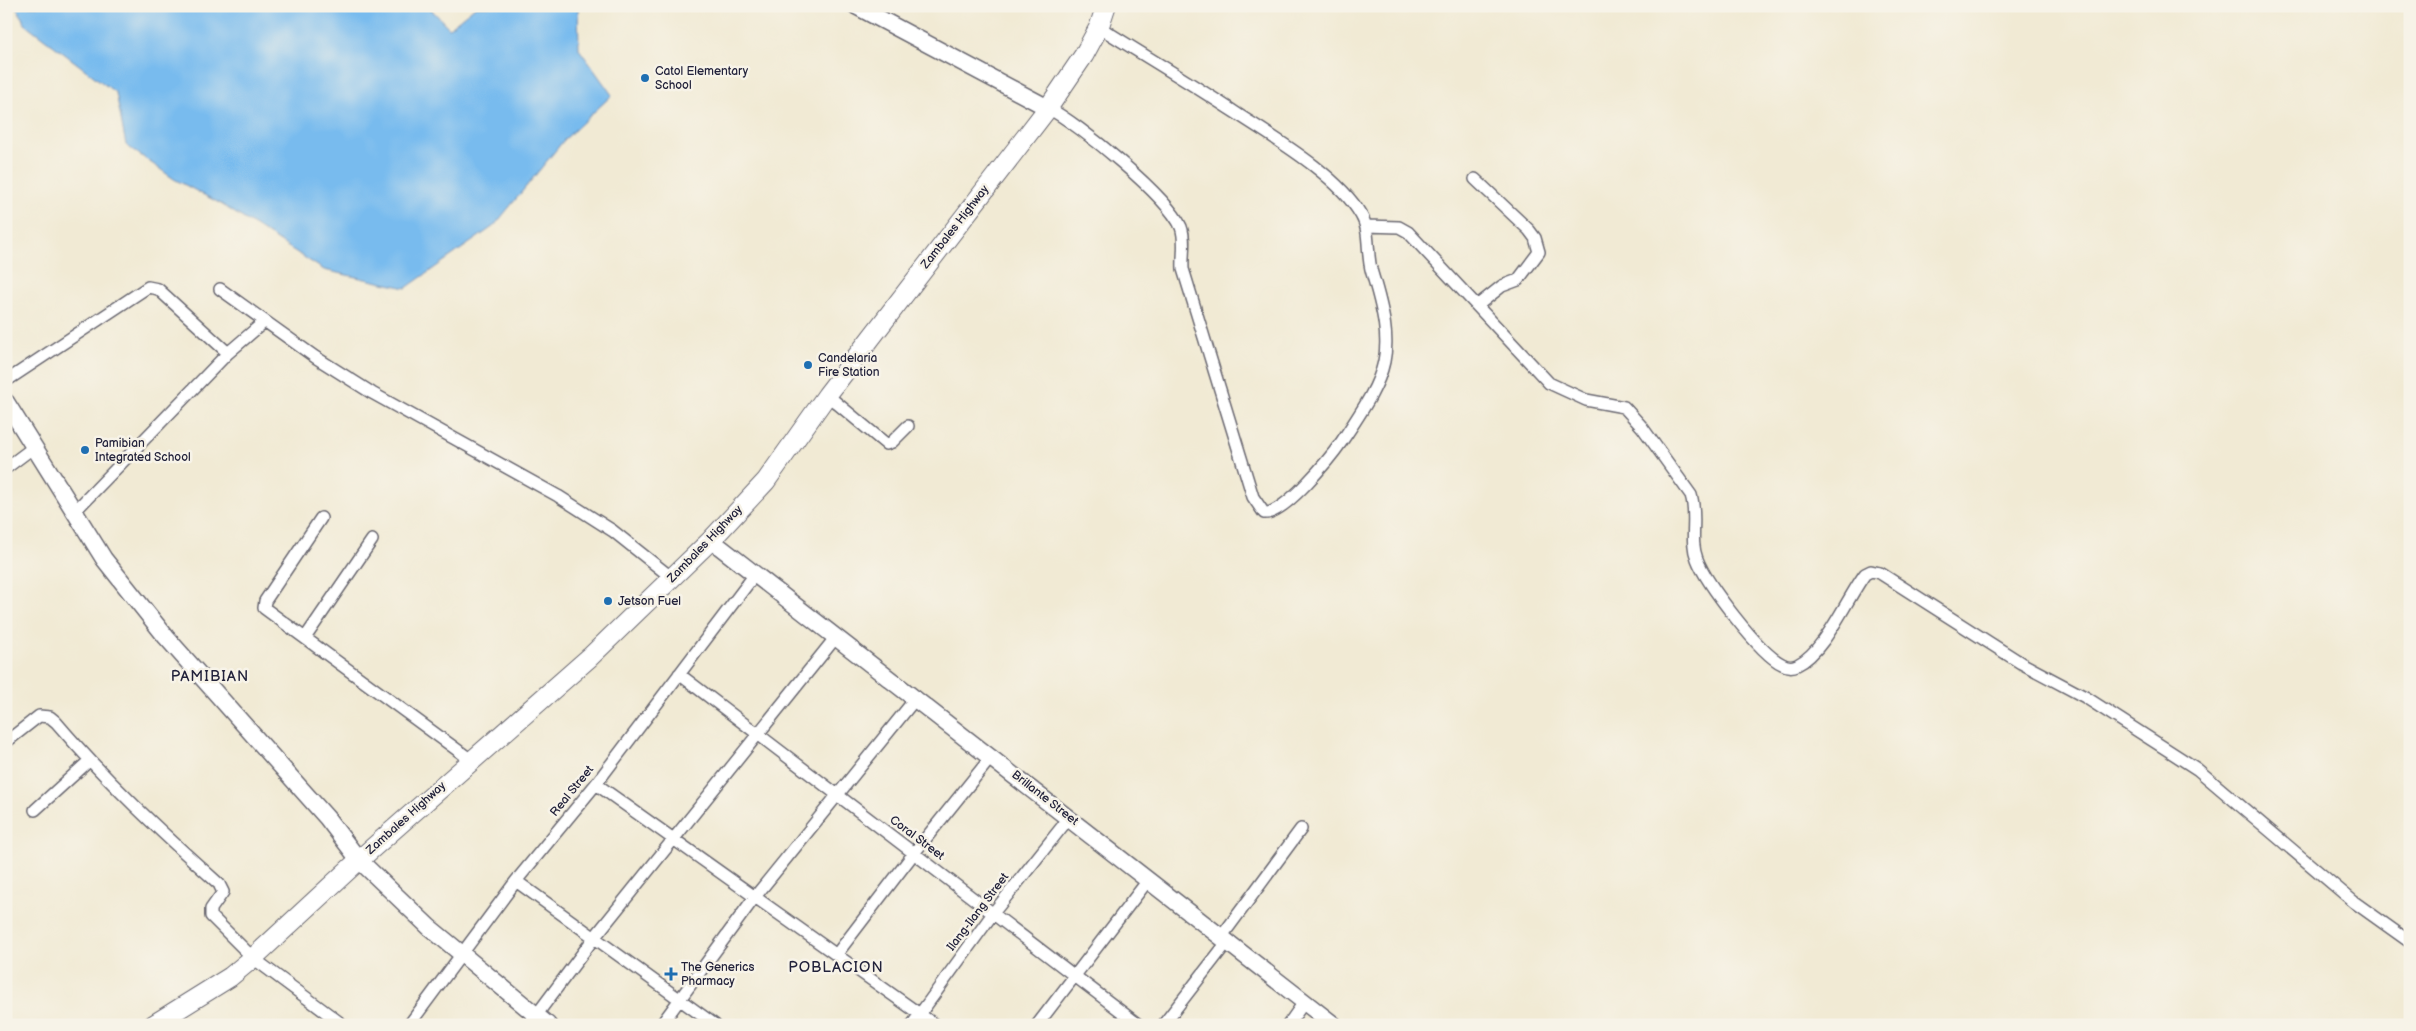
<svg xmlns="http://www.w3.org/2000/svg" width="2416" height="1031" font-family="'Balsamiq Sans',sans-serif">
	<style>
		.water { fill: #78bbee; stroke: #4d6e94 }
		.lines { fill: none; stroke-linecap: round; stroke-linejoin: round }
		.street-casing { stroke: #6a6871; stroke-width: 14 }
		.secondary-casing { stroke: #6a6871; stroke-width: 19 }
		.primary-casing { stroke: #6a6871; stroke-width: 21 }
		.street { stroke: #fff; stroke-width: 11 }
		.secondary { stroke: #fff; stroke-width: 16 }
		.primary { stroke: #fff; stroke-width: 19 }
		.poi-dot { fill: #1f6fb2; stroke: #f7f3e8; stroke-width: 2 }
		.labels { text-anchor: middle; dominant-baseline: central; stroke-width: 5; stroke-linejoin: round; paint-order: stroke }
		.poi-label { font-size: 12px; fill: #22223b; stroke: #f7f3e8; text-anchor: start }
		.street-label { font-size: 12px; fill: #22223b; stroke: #f7f3e8 }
		.quarter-label { font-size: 15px; letter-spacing: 1px; fill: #22223b; stroke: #f7f3e8 }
	</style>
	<rect width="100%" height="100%" fill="#f7f3e8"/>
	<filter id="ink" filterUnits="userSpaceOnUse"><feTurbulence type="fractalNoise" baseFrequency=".02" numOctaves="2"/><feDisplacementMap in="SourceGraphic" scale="10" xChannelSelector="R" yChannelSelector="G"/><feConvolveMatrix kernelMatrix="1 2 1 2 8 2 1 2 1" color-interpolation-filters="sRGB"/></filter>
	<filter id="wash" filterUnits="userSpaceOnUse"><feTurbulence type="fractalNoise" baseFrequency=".0096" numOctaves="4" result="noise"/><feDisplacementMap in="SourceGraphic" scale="20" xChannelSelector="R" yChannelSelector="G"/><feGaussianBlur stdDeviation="1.12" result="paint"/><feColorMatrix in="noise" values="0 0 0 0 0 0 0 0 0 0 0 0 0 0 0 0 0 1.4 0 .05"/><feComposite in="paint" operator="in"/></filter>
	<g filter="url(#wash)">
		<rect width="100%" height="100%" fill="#f1ead4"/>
		<path class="water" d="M16 6H428L449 28 476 6H578L579 49 612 95 564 140 494 226 406 288 324 270 221 204 174 179 126 145 116 93 25 24Z"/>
	</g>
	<g filter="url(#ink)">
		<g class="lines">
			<defs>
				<path id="street" d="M1048 108C1079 124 1167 196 1181 227 1186 240 1182 255 1183 269L1253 497 1264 513C1283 516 1331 457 1342 441 1389 371 1397 355 1372 273 1366 254 1371 231 1361 215 1338 175 1274 138 1236 113 1191 83 1145 56 1099 27
					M1475 179 1529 230 1535 238 1539 252 1518 280 1502 286 1478 305
					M1366 226 1399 227 1408 232 1549 383 1586 400 1624 407 1642 427 1691 495C1698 517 1689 539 1697 559 1706 583 1760 654 1782 664 1787 667 1793 667 1797 665 1825 652 1847 598 1865 574L1871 571 1880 573 2021 663 2085 697 2197 769 2354 902 2410 942
					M220 289 315 357 372 393 558 496 613 531 672 578
					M6 381 148 287 158 289 228 353
					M827 395 886 444 892 442 908 426
					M6 468 34 447
					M75 511 228 353 264 322
					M321 518 265 601 264 608 471 760
					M305 638 372 540
					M679 674 1139 1025
					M6 742 39 716 50 717 56 722C107 782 161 832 219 884L223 892 211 909V916L253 958 343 1025
					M596 784 935 1025
					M35 810 89 761
					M516 881 715 1025
					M1222 936 1301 829
					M836 955 914 853 992 756
					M409 1025 516 881 596 784 756 573
					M529 1025 594 938 836 637
					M661 1025 754 898 916 698
					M912 1025 994 912 1069 818
					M1037 1025 1149 879
					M1163 1025 1228 941
					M1288 1025 1305 1001"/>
				<path id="secondary" d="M856 6 1048 108
					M6 402 104 559 166 637 327 818 359 860 429 927 548 1025
					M711 540 1334 1025"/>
				<path id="primary" d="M153 1025 230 977 253 958 359 860 590 657 711 540 766 481 827 395 1048 108 1084 55 1099 27 1106 6"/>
			</defs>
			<use href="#street" class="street-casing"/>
			<use href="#secondary" class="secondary-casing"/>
			<use href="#primary" class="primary-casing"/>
			<use href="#street" class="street"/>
			<use href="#secondary" class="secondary"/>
			<use href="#primary" class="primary"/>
		</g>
	</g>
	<g class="poi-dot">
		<circle cx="645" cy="78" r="5"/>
		<circle cx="808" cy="365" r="5"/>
		<circle cx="85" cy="450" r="5"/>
		<circle cx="608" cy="601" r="5"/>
		<path d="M668.5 966.5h5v5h5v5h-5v5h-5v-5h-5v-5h5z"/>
	</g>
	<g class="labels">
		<g class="poi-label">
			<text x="655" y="71">Catol Elementary<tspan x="655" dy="14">School</tspan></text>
			<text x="818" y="358">Candelaria<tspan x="818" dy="14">Fire Station</tspan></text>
			<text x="95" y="443">Pamibian<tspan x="95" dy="14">Integrated School</tspan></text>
			<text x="618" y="601">Jetson Fuel</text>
			<text x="681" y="967">The Generics<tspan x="681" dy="14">Pharmacy</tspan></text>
		</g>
		<g class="street-label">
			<text transform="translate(955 227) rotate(-52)">Zambales Highway</text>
			<text transform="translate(705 544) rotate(-46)">Zambales Highway</text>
			<text transform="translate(572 791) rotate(-51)">Real Street</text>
			<text transform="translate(1045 798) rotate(38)">Brillante Street</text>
			<text transform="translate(406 818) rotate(-42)">Zambales Highway</text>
			<text transform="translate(917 838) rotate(37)">Coral Street</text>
			<text transform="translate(978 912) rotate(-53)">Ilang-Ilang Street</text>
		</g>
		<g class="quarter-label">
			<text x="210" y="676">PAMIBIAN</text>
			<text x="836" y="967">POBLACION</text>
		</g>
	</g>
	<rect width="2416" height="1031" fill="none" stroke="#f7f3e8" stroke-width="25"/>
</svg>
